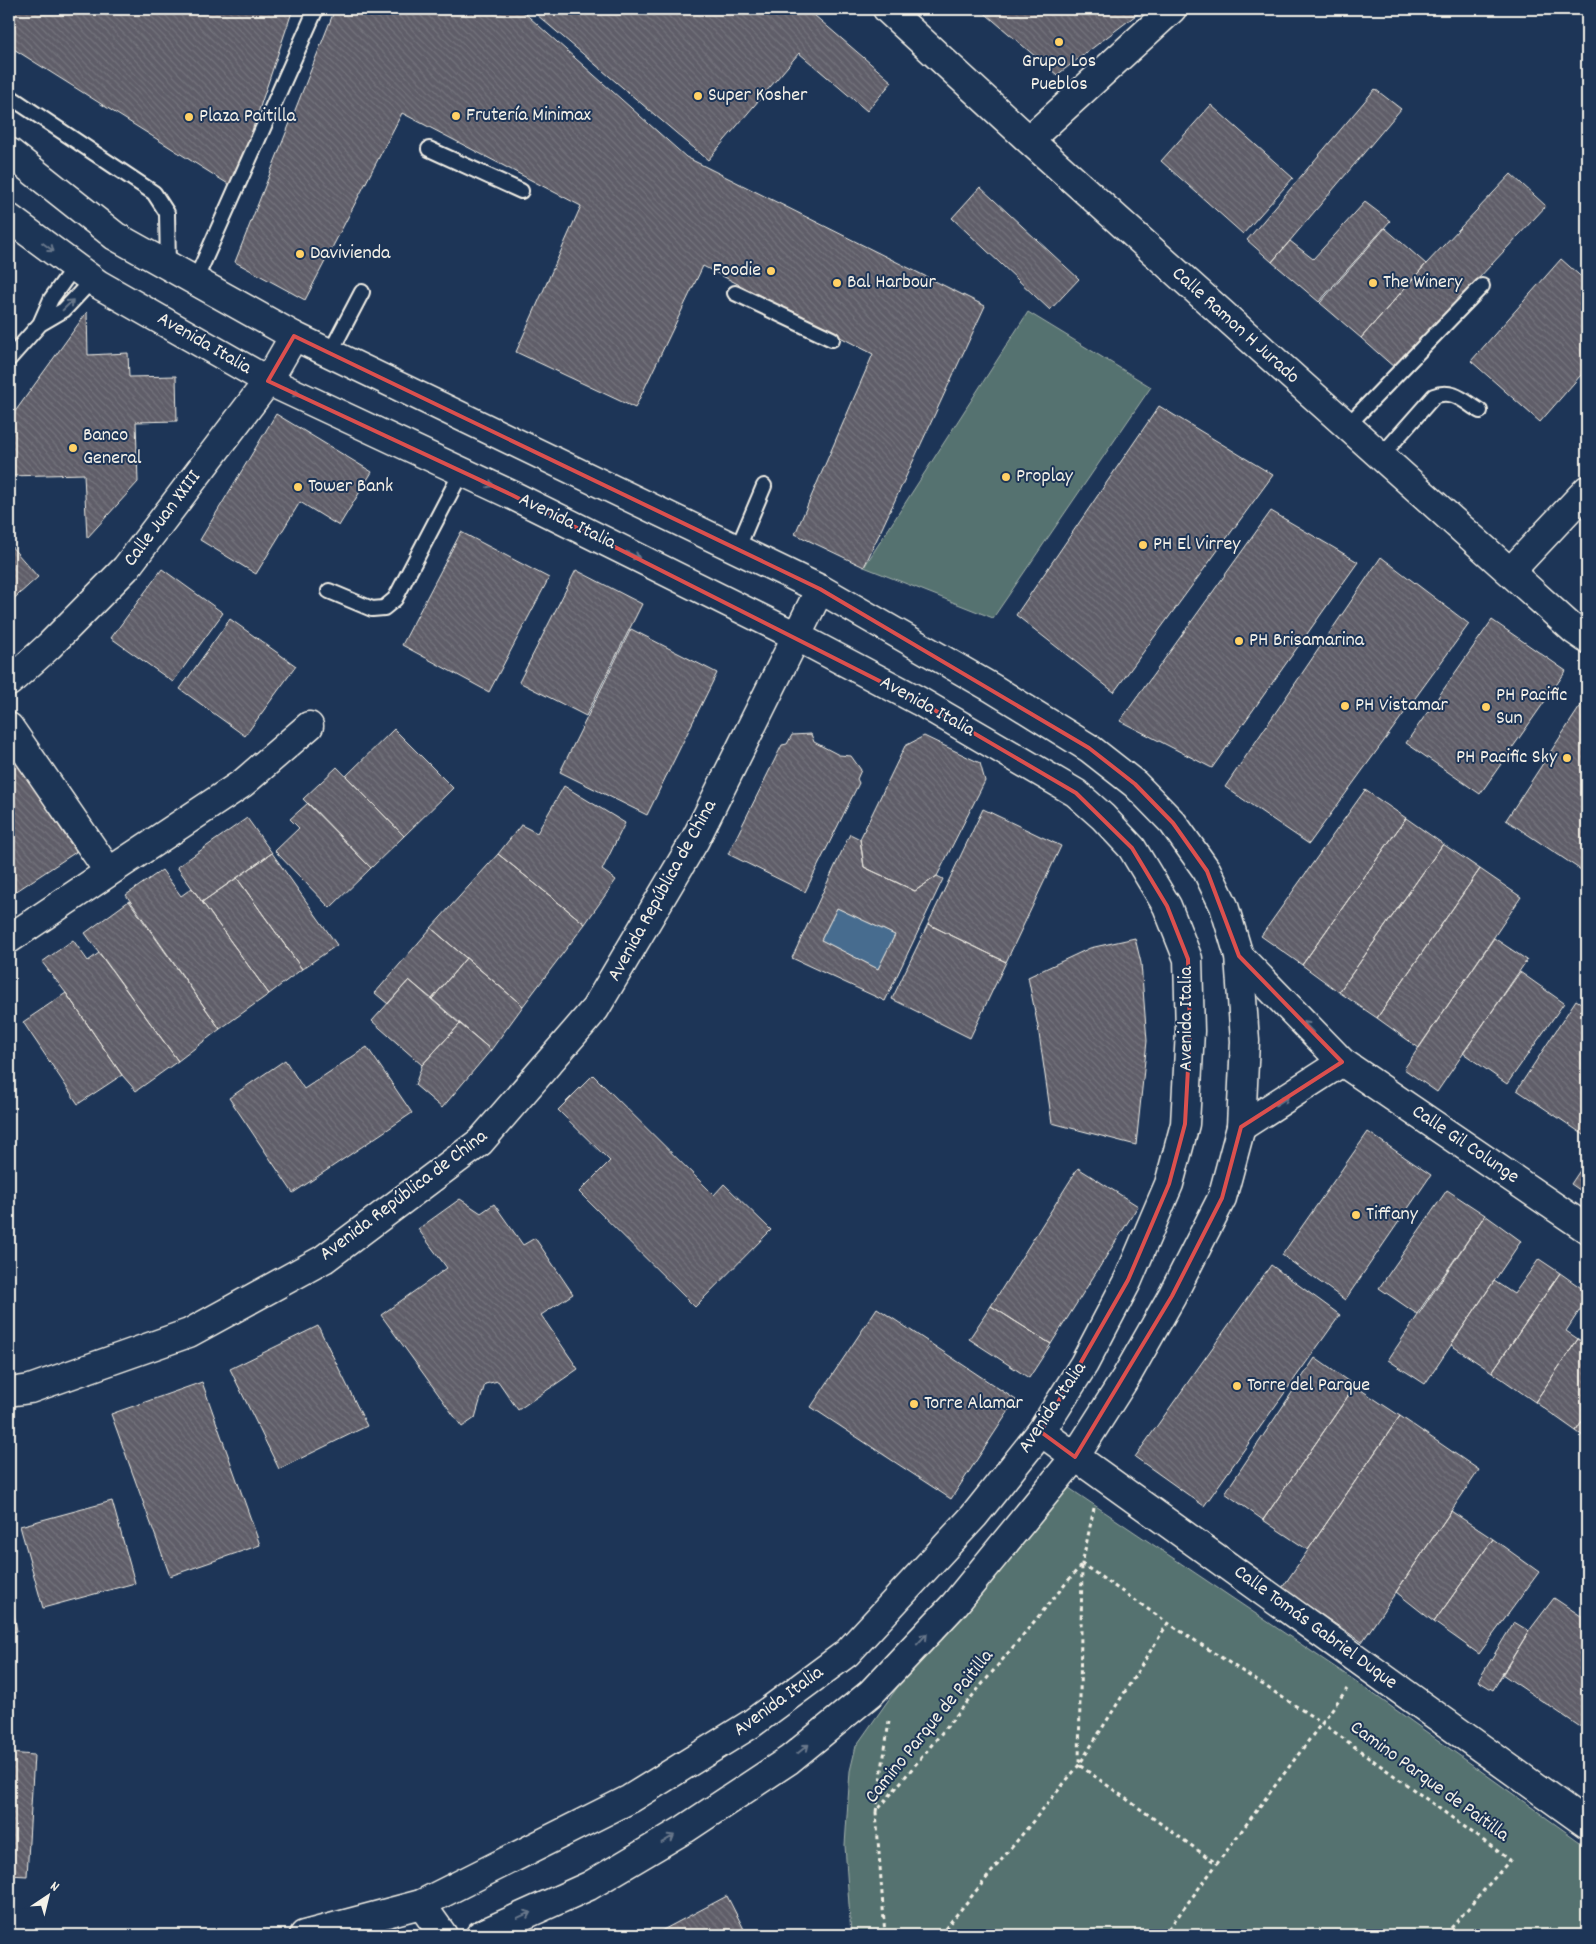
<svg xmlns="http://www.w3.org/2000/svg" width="1596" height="1944" font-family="Dekko,sans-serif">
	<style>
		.park { fill: #55726f; stroke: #a4b2ac }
		.water { fill: #476c8f; stroke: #8ca1b3 }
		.building { fill: url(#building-back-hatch); stroke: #f4f1e8; fill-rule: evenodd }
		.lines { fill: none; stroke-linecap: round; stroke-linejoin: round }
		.service-casing { stroke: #f4f1e8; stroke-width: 18 }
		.minor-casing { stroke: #f4f1e8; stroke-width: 31 }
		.tertiary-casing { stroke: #f4f1e8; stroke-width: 31 }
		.path { stroke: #f4f1e8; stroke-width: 3; stroke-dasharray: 4 4; stroke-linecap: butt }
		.service { stroke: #1d3557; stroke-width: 14 }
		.minor { stroke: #1d3557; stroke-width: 28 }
		.tertiary { stroke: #1d3557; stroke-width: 28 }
		.oneway { stroke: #68778a }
		.marked { fill: none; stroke: #dc504e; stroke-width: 4; stroke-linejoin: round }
		.poi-dot { fill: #ffd166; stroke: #1d3557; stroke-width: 2 }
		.labels { text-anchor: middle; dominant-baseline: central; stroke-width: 4; stroke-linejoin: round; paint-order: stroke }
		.poi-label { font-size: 20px; fill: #f4f1e8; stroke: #1d3557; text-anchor: start }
		.street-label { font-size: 20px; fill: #f4f1e8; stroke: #1d3557 }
	</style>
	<defs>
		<pattern id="building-back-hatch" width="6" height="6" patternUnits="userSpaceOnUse" patternTransform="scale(1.25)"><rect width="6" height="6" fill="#5e5d68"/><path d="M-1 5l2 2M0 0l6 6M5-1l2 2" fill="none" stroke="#76757e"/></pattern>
	</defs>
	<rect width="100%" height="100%" fill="#1d3557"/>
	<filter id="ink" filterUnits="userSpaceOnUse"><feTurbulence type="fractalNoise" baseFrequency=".02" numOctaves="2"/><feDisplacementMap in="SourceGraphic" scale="10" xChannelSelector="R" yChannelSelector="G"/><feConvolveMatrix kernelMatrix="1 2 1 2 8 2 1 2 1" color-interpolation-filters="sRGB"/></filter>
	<g filter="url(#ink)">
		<path class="park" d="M1028 312 1151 387 993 618 864 567Z
			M1069 1488 1354 1680 1587 1847V1935H851L845 1845 850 1771 856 1746 906 1675Z"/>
		<path class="water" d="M837 908 895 935 878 969 821 940Z"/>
		<path class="building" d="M9 9H293L233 187 9 46Z
			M335 9H520L686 157 985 306 864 567 795 534 873 354 703 266 635 408 516 352 581 206 402 113 305 300 235 262Z
			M530 9H807L892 82 867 111 799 53 708 160Z
			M980 9H1144L1057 75Z
			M1375 89 1401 109 1272 262 1247 240Z
			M1211 105 1293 178 1243 234 1161 161Z
			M1511 174 1546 206 1395 368 1361 338 1426 264Z
			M980 187 1079 279 1050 310 952 218Z
			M1365 202 1390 221 1319 302 1272 262 1290 241 1313 259Z
			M1385 228 1426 264 1361 338 1320 303Z
			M1561 259 1587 282V368L1540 422 1471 361Z
			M87 312 88 355 128 353 129 377 176 376 177 421 136 422 138 482 87 538 84 474 9 476V420Z
			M1159 406 1273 475 1114 692 1016 615Z
			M276 414 372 472 339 526 300 502 256 574 200 540Z
			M1271 511 1358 562 1212 768 1120 721Z
			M461 532 549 578 489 692 402 645Z
			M9 544 38 577 9 603Z
			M1381 557 1469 624 1309 844 1225 787Z
			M162 569 223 613 173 682 111 638Z
			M576 570 642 604 586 716 519 682Z
			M230 619 296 666 245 736 180 689Z
			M1492 620 1566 671 1480 794 1406 743Z
			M631 629 717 673 647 815 560 772Z
			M1587 696V874L1506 820Z
			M394 729 453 788 404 836 346 776Z
			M811 734 814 742 839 755 851 756 861 770 857 779 859 783 805 892 728 854 782 745 787 744 792 735Z
			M924 736 980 763 985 781 937 876 915 891 864 867 860 839 905 746Z
			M9 750 76 852 9 896Z
			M337 767 404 836 371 868 303 799Z
			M564 786 625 823 602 870 616 880 585 924 498 854 521 825 537 833Z
			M1365 790 1406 818 1302 965 1261 936Z
			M308 803 371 868 330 908 275 851 299 828 290 819Z
			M983 809 1061 846 1006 962 928 924Z
			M247 818 272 853 202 902 177 867Z
			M1406 818 1443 844 1339 992 1302 965Z
			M850 834 860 839 864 867 915 891 937 876 943 879 885 1001 792 958ZM837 908 895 935 878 969 821 940Z
			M1443 844 1480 869 1377 1018 1339 992Z
			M272 853 337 945 302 969 237 878Z
			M498 854 585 924 523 1006 431 928Z
			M1480 869 1521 897 1419 1048 1377 1018Z
			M162 870 181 896 192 888 269 994 220 1029 126 895Z
			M237 878 302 969 269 994 202 902Z
			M129 901 220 1029 178 1061 85 933Z
			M928 924 1006 962 970 1038 892 999Z
			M431 928 466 958 432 999 409 980 388 1004 375 993Z
			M1135 938 1141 963 1147 1041 1136 1145 1052 1123 1038 1027 1028 977 1090 948Z
			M1494 938 1527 960 1437 1092 1404 1069Z
			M73 940 88 961 99 953 178 1061 136 1091 122 1075 66 993 42 962Z
			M466 958 523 1006 491 1050 432 999Z
			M1520 972 1564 1003 1507 1084 1463 1053Z
			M409 980 460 1024 422 1065 372 1021Z
			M66 993 122 1075 78 1104 23 1022Z
			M1576 1000 1587 1007V1137L1517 1090Z
			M460 1024 491 1050 442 1108 415 1085 422 1065Z
			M367 1047 412 1113 293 1193 229 1098 285 1060 304 1089Z
			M593 1075 714 1195 724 1184 771 1230 695 1307 579 1192 610 1161 558 1110Z
			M1368 1132 1431 1175 1345 1300 1282 1255Z
			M1587 1160V1195L1571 1184Z
			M1078 1168 1138 1206 1051 1344 991 1306Z
			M1447 1190 1485 1215 1417 1314 1379 1288Z
			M460 1199 481 1213 494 1204 523 1245 535 1238 573 1294 541 1315 578 1369 518 1410 498 1381 485 1384 475 1418 462 1427 381 1315 447 1268 418 1229Z
			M1485 1215 1521 1241 1425 1384 1388 1360Z
			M1539 1259 1560 1273 1492 1372 1451 1345 1494 1281 1514 1294Z
			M1271 1265 1340 1315 1204 1506 1135 1457Z
			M1560 1273 1587 1292V1299L1566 1331 1578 1339 1535 1402 1492 1372Z
			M991 1306 1051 1344 1029 1378 969 1339Z
			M877 1308 1016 1400 951 1499 811 1407Z
			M318 1326 367 1426 279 1469 230 1369Z
			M1578 1339 1587 1345V1414L1576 1431 1535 1402Z
			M1315 1358 1355 1386 1263 1520 1225 1493Z
			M202 1382 260 1545 170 1576 111 1414Z
			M1355 1386 1400 1416 1308 1550 1263 1520Z
			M1587 1414V1439L1576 1431Z
			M1400 1416 1479 1470 1362 1642 1282 1588Z
			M112 1501 135 1583 43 1608 20 1526Z
			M1451 1511 1493 1539 1434 1622 1396 1592Z
			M1493 1539 1539 1572 1479 1654 1434 1622Z
			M9 1585 17 1631 9 1633Z
			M1554 1598 1587 1620V1715L1579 1726 1502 1674 1529 1631Z
			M1514 1622 1529 1631 1493 1690 1478 1681Z
			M9 1753 34 1755 27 1876 9 1875Z
			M727 1896 747 1935H663L661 1931Z"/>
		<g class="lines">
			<defs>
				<path id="service" d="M9 96 154 193 167 213 168 265
					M429 149 521 191
					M195 281 316 9
					M735 293 832 339
					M40 324 64 310 92 280
					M330 353 362 292
					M9 359 40 324 51 299 74 267
					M1347 426 1482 286
					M1381 456 1434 396C1452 388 1465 402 1480 411
					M737 550 764 486
					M329 591 372 609 384 608 395 599 462 471"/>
				<path id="minor" d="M887 9 1029 140 1510 572 1574 630 1587 639
					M1029 140 1172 9
					M1510 572 1587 490
					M9 682 49 646 126 568 268 381 294 336
					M9 727 109 872 243 783 309 726
					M9 939 109 872
					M1239 956 1342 1062 1587 1229
					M1241 1127 1342 1062
					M9 1392 30 1389 189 1333 324 1259 480 1142 595 1009 695 840 820 589
					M1041 1432 1587 1824
					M421 1904 443 1935"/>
				<path id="tertiary" d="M9 152 115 236 294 336 820 589 992 688 1089 748 1135 784 1173 823 1207 871 1224 906 1239 956 1245 1041 1241 1127 1222 1198 1172 1296 1126 1377 1075 1457 954 1605 871 1693 789 1760 685 1829 589 1886 480 1935
					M9 218 98 284 268 381 512 495 796 636 919 701 1076 793 1103 817 1132 848 1167 906 1188 959 1190 1031 1185 1124 1169 1184 1128 1280 1084 1364 1041 1432 974 1516 847 1653 751 1724 630 1799 421 1904 304 1935"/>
			</defs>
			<use href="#service" class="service-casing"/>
			<use href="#minor" class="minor-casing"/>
			<use href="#tertiary" class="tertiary-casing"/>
			<path class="path" d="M1094 1508 1082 1564 1168 1623 1322 1723 1510 1860 1445 1935
				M876 1812 889 1721
				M885 1935 876 1812 1082 1564 1079 1765 1217 1864
				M940 1935 1079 1765 1168 1623
				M1164 1935 1347 1689"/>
			<use href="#service" class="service"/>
			<use href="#minor" class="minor"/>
			<use href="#tertiary" class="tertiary"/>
		</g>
		<defs><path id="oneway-shaft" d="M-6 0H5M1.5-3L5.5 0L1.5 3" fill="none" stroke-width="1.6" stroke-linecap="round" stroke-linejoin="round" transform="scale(1.25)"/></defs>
		<g class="oneway">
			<use href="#oneway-shaft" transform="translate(48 247) rotate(37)"/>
			<use href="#oneway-shaft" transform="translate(68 305) rotate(-44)"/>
			<use href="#oneway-shaft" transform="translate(293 392) rotate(25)"/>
			<use href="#oneway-shaft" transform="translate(487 483) rotate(25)"/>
			<use href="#oneway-shaft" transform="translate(633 555) rotate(26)"/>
			<use href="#oneway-shaft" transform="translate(1308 1027) rotate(-134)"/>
			<use href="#oneway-shaft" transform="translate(1282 1101) rotate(-33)"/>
			<use href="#oneway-shaft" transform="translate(922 1639) rotate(-47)"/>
			<use href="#oneway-shaft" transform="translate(803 1749) rotate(-39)"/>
			<use href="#oneway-shaft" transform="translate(668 1839) rotate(-31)"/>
			<use href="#oneway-shaft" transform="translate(524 1915) rotate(-24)"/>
		</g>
	</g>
	<path class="marked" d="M294 336 820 589 1089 748 1135 784 1173 823 1207 871 1239 956 1342 1062 1241 1127 1222 1198 1172 1296 1075 1457 1041 1432 1128 1280 1169 1184 1185 1124 1190 1031 1188 959 1167 906 1132 848 1076 793 919 701 512 495 268 381Z"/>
	<g class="poi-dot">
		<circle cx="1059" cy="42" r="5"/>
		<circle cx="698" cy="96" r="5"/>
		<circle cx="456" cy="116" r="5"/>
		<circle cx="189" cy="117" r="5"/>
		<circle cx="300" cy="254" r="5"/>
		<circle cx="771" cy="271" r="5"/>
		<circle cx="837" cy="283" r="5"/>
		<circle cx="1373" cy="283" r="5"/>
		<circle cx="73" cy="448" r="5"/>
		<circle cx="1006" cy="477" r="5"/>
		<circle cx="298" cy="487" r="5"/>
		<circle cx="1143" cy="545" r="5"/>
		<circle cx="1239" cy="641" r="5"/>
		<circle cx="1345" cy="706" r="5"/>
		<circle cx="1486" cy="707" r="5"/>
		<circle cx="1567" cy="758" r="5"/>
		<circle cx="1356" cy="1215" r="5"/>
		<circle cx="1237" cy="1386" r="5"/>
		<circle cx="914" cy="1404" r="5"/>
	</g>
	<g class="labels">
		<g class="poi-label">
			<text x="1059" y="62" text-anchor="middle">Grupo Los<tspan x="1059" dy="23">Pueblos</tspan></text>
			<text x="708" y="96">Super Kosher</text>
			<text x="466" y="116">Frutería Minimax</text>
			<text x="199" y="117">Plaza Paitilla</text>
			<text x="310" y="254">Davivienda</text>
			<text x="761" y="271" text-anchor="end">Foodie</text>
			<text x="847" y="283">Bal Harbour</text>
			<text x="1383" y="283">The Winery</text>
			<text x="83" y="436">Banco<tspan x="83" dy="23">General</tspan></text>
			<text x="1016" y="477">Proplay</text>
			<text x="308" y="487">Tower Bank</text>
			<text x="1153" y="545">PH El Virrey</text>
			<text x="1249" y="641">PH Brisamarina</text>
			<text x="1496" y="696">PH Pacific<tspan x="1496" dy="23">Sun</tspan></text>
			<text x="1355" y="706">PH Vistamar</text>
			<text x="1557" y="758" text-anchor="end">PH Pacific Sky</text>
			<text x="1366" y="1215">Tiffany</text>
			<text x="1247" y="1386">Torre del Parque</text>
			<text x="924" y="1404">Torre Alamar</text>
		</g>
		<g class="street-label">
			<text transform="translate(1235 326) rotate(42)">Calle Ramon H Jurado</text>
			<text transform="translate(204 344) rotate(30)">Avenida Italia</text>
			<text transform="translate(163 519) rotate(-53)">Calle Juan XXIII</text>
			<text transform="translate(567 522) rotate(26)">Avenida Italia</text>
			<text transform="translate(927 707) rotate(29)">Avenida Italia</text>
			<text transform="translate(663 891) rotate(-61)">Avenida República de China</text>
			<text transform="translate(1187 1019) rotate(-90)">Avenida Italia</text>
			<text transform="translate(1465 1145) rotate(34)">Calle Gil Colunge</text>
			<text transform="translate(404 1196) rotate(-37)">Avenida República de China</text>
			<text transform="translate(1053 1408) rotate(-56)">Avenida Italia</text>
			<text transform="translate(1315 1628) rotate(36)">Calle Tomás Gabriel Duque</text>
			<text transform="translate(779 1702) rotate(-36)">Avenida Italia</text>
			<text transform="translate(930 1727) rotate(-51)">Camino Parque de Paitilla</text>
			<text transform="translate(1429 1782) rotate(36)">Camino Parque de Paitilla</text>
		</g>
	</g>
	<rect width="1596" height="1944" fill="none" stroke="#1d3557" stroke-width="30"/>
	<rect x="15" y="15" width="1566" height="1914" fill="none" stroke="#f4f1e8" stroke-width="2" filter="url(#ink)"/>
	<g transform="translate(48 1896) rotate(35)" stroke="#1d3557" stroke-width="4" paint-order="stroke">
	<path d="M0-4L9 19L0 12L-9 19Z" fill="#f4f1e8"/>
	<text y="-8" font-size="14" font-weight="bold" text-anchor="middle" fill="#f4f1e8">N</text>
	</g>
</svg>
